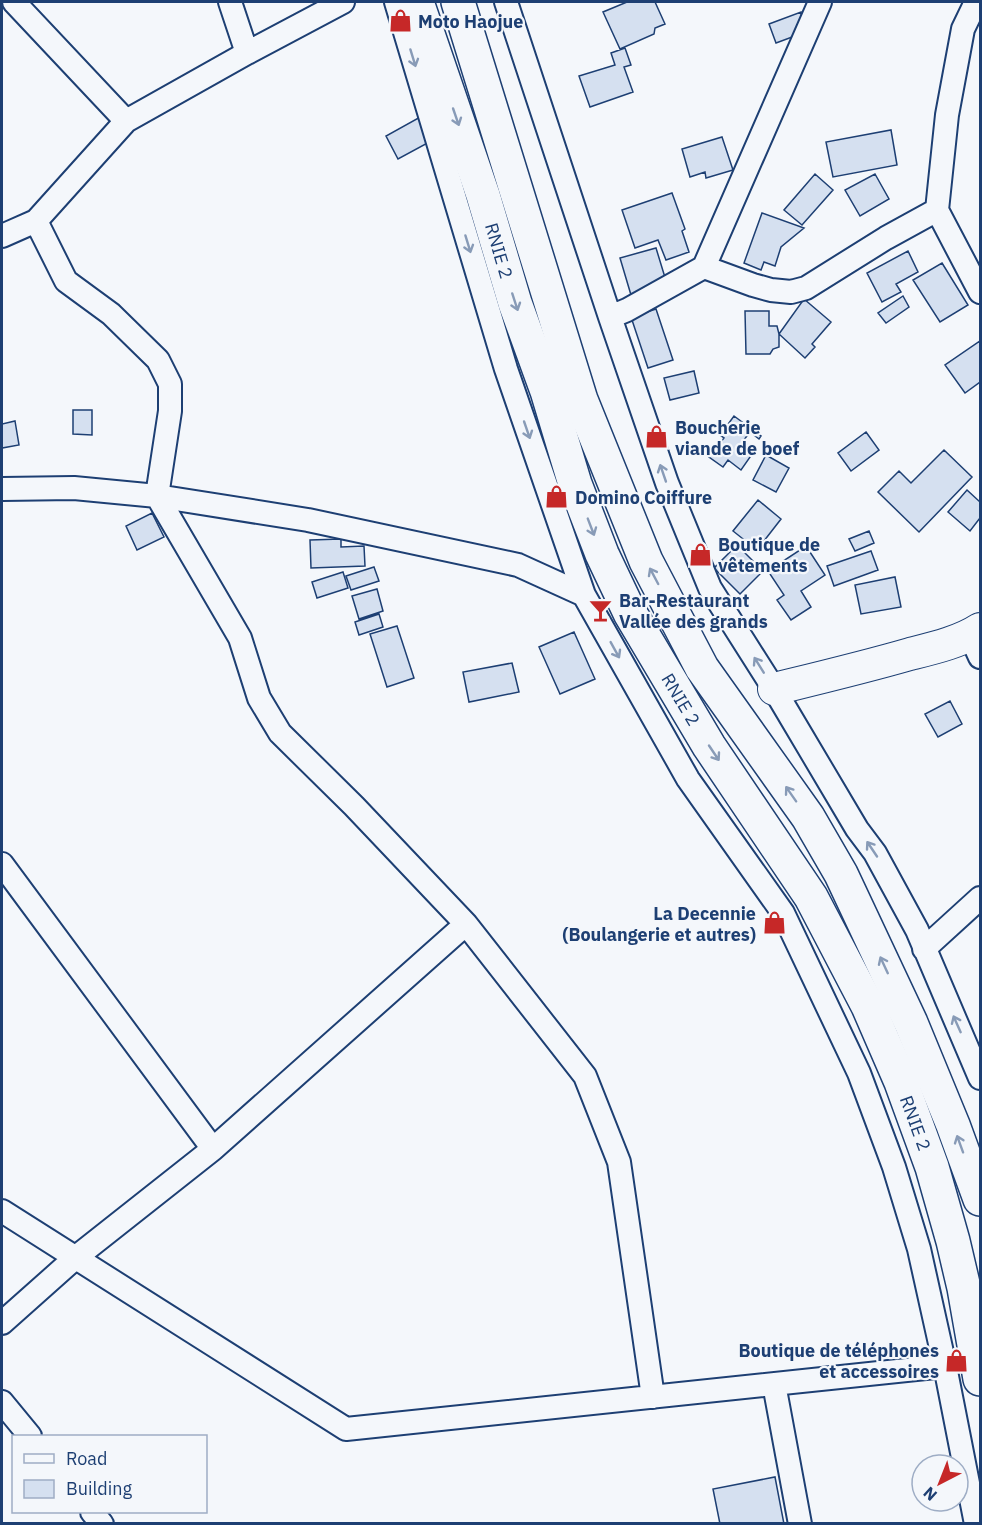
<svg xmlns="http://www.w3.org/2000/svg" width="982" height="1525" font-family="'IBM Plex Sans',sans-serif">
	<style>
		.building { fill: #d5e0f0; stroke: #1d3f73; stroke-width: 1.5 }
		.lines { fill: none; stroke-linecap: round; stroke-linejoin: round }
		.street-casing { stroke: #1d3f73; stroke-width: 26 }
		.secondary-casing { stroke: #1d3f73; stroke-width: 34 }
		.highway-casing { stroke: #1d3f73; stroke-width: 36 }
		.street { stroke: #f4f7fb; stroke-width: 22 }
		.secondary { stroke: #f4f7fb; stroke-width: 32 }
		.highway { stroke: #f4f7fb; stroke-width: 33 }
		.oneway { stroke: #889bb7 }
		.labels { text-anchor: middle; dominant-baseline: central; stroke-width: 4.5; stroke-linejoin: round; paint-order: stroke }
		.poi-label { font-size: 18px; font-weight: bold; fill: #1d3f73; stroke: #f4f7fb; text-anchor: start }
		.street-label { font-size: 18px; fill: #1d3f73; stroke: #f4f7fb }
	</style>
	<rect width="100%" height="100%" fill="#f4f7fb"/>
	<path class="building" d="M627 2H655L665 24 655 28 654 34 620 49 603 12Z
		M801 12 803 33 776 43 769 24Z
		M625 48 631 65 624 67 633 92 590 107 579 76 615 65 611 53Z
		M422 116 435 139 398 159 386 136Z
		M891 130 897 165 833 177 826 142Z
		M722 137 733 170 706 178 705 172 690 177 682 149Z
		M815 174 833 190 802 225 784 210Z
		M875 174 889 199 860 216 845 190Z
		M672 193 685 229 682 231 689 252 666 260 658 240 635 248 622 210Z
		M762 213 804 228 781 247 775 266 764 262 761 270 744 263Z
		M656 248 667 284 631 295 620 258Z
		M908 251 918 272 896 284 901 292 882 302 867 273Z
		M942 263 968 305 940 322 913 280Z
		M903 296 909 307 886 323 878 313Z
		M804 299 831 322 812 344 815 347 805 358 779 334Z
		M656 309 673 360 648 368 631 317Z
		M745 311H769V326H777L779 334V347L773 349 770 354H746Z
		M980 341V382L965 393 945 365Z
		M694 371 699 393 670 400 664 378Z
		M73 410H92V435L73 434Z
		M734 416 761 436 759 439 750 432 743 441 755 450 741 470 728 460 723 467 709 457 724 438 720 435Z
		M15 421 19 445 2 448V424Z
		M866 432 879 450 851 471 838 453Z
		M944 450 972 477 919 532 878 492 899 471 911 483Z
		M766 455 789 468 776 492 753 480Z
		M967 490 980 502V518L970 531 948 512Z
		M758 500 781 519 757 550 733 531Z
		M152 513 164 537 137 550 126 526Z
		M869 531 874 543 855 551 849 539Z
		M341 539V547L364 546 365 566 311 568 310 540Z
		M737 545 763 571 740 594 714 568Z
		M806 546 825 575 801 591 811 607 791 620 777 600 784 595 768 571Z
		M871 551 878 570 834 586 827 566Z
		M374 567 379 581 351 590 346 576Z
		M343 572 348 588 317 598 312 582Z
		M895 577 901 607 861 614 855 585Z
		M377 589 383 611 359 619 352 596Z
		M379 614 383 627 359 635 355 622Z
		M397 626 414 678 387 687 370 634Z
		M574 632 595 679 560 694 539 647Z
		M512 663 519 692 469 702 463 672Z
		M950 701 962 724 938 737 925 714Z
		M775 1477 784 1524H720L713 1489Z"/>
	<g class="lines">
		<defs>
			<path id="street" d="M14 2 126 121
				M230 2 247 53
				M396 2 506 369 584 595 688 779 783 913 859 1073 894 1167 919 1249 945 1366 976 1524
				M506 2 610 317 667 483 710 588 774 689 857 829 875 853 917 930 980 1078
				M976 2 963 29 947 115 937 210 980 292
				M36 221 66 281 111 314 158 360 170 384V411L157 496 240 638 259 698 280 733 354 806 466 924 585 1076 619 1162 653 1397
				M2 236 36 221 126 121 247 53 343 2
				M704 267 820 2
				M610 317 627 310 704 267 753 285 771 290 791 292 806 288 886 238 937 210
				M2 489 74 488 157 496 308 520 518 565 584 595
				M970 635 980 657
				M2 864 213 1149
				M924 949 980 898
				M2 1211 346 1429 945 1366
				M2 1323 75 1258 213 1149 466 924
				M774 1384 800 1524
				M2 1402 30 1436
				M92 1512 102 1524"/>
			<path id="secondary" d="M774 689C819 678 865 667 910 654 934 648 960 642 980 629"/>
			<g id="highway">
				<path id="s1" d="M417 2 483 195 515 303 547 391 575 484 602 554 630 613 709 746 811 897 868 1006 901 1082 932 1167 953 1241 964 1288 980 1379"/>
				<path d="M458 2 581 400 646 561 702 668 808 817 841 874 911 1023 953 1125 980 1199"/>
			</g>
		</defs>
		<use href="#street" class="street-casing"/>
		<use href="#secondary" class="secondary-casing"/>
		<use href="#highway" class="highway-casing"/>
		<use href="#street" class="street"/>
		<use href="#secondary" class="secondary"/>
		<use href="#highway" class="highway"/>
	</g>
	<defs><path id="oneway-shaft" d="M-6 0H5M1.5-3L5.5 0L1.5 3" fill="none" stroke-width="1.6" stroke-linecap="round" stroke-linejoin="round" transform="scale(1.5)"/></defs>
	<g class="oneway">
		<use href="#oneway-shaft" transform="translate(413 58) rotate(73)"/>
		<use href="#oneway-shaft" transform="translate(456 117) rotate(71)"/>
		<use href="#oneway-shaft" transform="translate(468 244) rotate(73)"/>
		<use href="#oneway-shaft" transform="translate(515 302) rotate(72)"/>
		<use href="#oneway-shaft" transform="translate(527 430) rotate(71)"/>
		<use href="#oneway-shaft" transform="translate(663 473) rotate(-109)"/>
		<use href="#oneway-shaft" transform="translate(591 527) rotate(69)"/>
		<use href="#oneway-shaft" transform="translate(654 576) rotate(-118)"/>
		<use href="#oneway-shaft" transform="translate(615 650) rotate(61)"/>
		<use href="#oneway-shaft" transform="translate(759 665) rotate(-122)"/>
		<use href="#oneway-shaft" transform="translate(714 753) rotate(56)"/>
		<use href="#oneway-shaft" transform="translate(791 794) rotate(-125)"/>
		<use href="#oneway-shaft" transform="translate(872 849) rotate(-124)"/>
		<use href="#oneway-shaft" transform="translate(884 965) rotate(-115)"/>
		<use href="#oneway-shaft" transform="translate(957 1024) rotate(-114)"/>
		<use href="#oneway-shaft" transform="translate(960 1144) rotate(-110)"/>
	</g>
	<defs>
		<symbol id="shop-bare" viewBox="-9 -9 18 18"><path d="M-5-2.5h2.3a2.7 3.5 0 0 1 5.4 0H5L5.5 6h-11ZM-1.5-2.5h3a1.5 2.3 0 0 0-3 0Z" fill="#c62828" stroke="#f4f7fb" stroke-width="2.5" paint-order="stroke"/></symbol>
		<symbol id="bar-bare" viewBox="-9 -9 18 18"><path d="M-6-5H6L.8 .8V4.5H3.5V6h-7V4.5H-.8V.8Z" fill="#c62828" stroke="#f4f7fb" stroke-width="2.5" paint-order="stroke"/></symbol>
	</defs>
	<g fill-rule="evenodd">
		<use href="#shop-bare" x="384" y="4" width="33" height="33"/>
		<use href="#shop-bare" x="640" y="420" width="33" height="33"/>
		<use href="#shop-bare" x="540" y="480" width="33" height="33"/>
		<use href="#shop-bare" x="684" y="538" width="33" height="33"/>
		<use href="#bar-bare" x="584" y="594" width="33" height="33"/>
		<use href="#shop-bare" x="758" y="906" width="33" height="33"/>
		<use href="#shop-bare" x="940" y="1344" width="33" height="33"/>
	</g>
	<g class="labels">
		<g class="poi-label">
			<text x="418" y="21">Moto Haojue</text>
			<text x="675" y="427">Boucherie<tspan x="675" dy="21">viande de boef</tspan></text>
			<text x="575" y="497">Domino Coiffure</text>
			<text x="718" y="544">Boutique de<tspan x="718" dy="21">vêtements</tspan></text>
			<text x="619" y="600">Bar-Restaurant<tspan x="619" dy="21">Vallée des grands</tspan></text>
			<text x="756" y="913" text-anchor="end">La Decennie<tspan x="756" dy="21">(Boulangerie et autres)</tspan></text>
			<text x="939" y="1350" text-anchor="end">Boutique de téléphones<tspan x="939" dy="21">et accessoires</tspan></text>
		</g>
		<g class="street-label">
			<text stroke="none"><textPath href="#s1" startOffset="262">RNIE 2</textPath></text>
			<text stroke="none"><textPath href="#s1" startOffset="748">RNIE 2</textPath></text>
			<text stroke="none"><textPath href="#s1" startOffset="1234">RNIE 2</textPath></text>
		</g>
	</g>
	<rect width="982" height="1525" fill="none" stroke="#1d3f73" stroke-width="6"/>
	<rect x="12" y="1435" width="195" height="78" fill="#f4f7fb" stroke="#9eadc5" stroke-width="1.5"/>
	<rect x="24" y="1454" width="30" height="9" fill="#f4f7fb" stroke="#9eadc5" stroke-width="1.5"/>
	<text x="66" y="1465" font-size="18" fill="#1d3f73">Road</text>
	<rect x="24" y="1480" width="30" height="18" fill="#d5e0f0" stroke="#9eadc5" stroke-width="1.5"/>
	<text x="66" y="1495" font-size="18" fill="#1d3f73">Building</text>
	<g transform="translate(940 1483) rotate(222)"><circle r="28" fill="#f4f7fb" stroke="#9eadc5" stroke-width="1.5"/>
	<path d="M0-4.5L10 22L0 15L-10 22Z" fill="#c62828"/>
	<text y="-9" font-size="16" font-weight="bold" text-anchor="middle" fill="#1d3f73">N</text>
	</g>
</svg>
